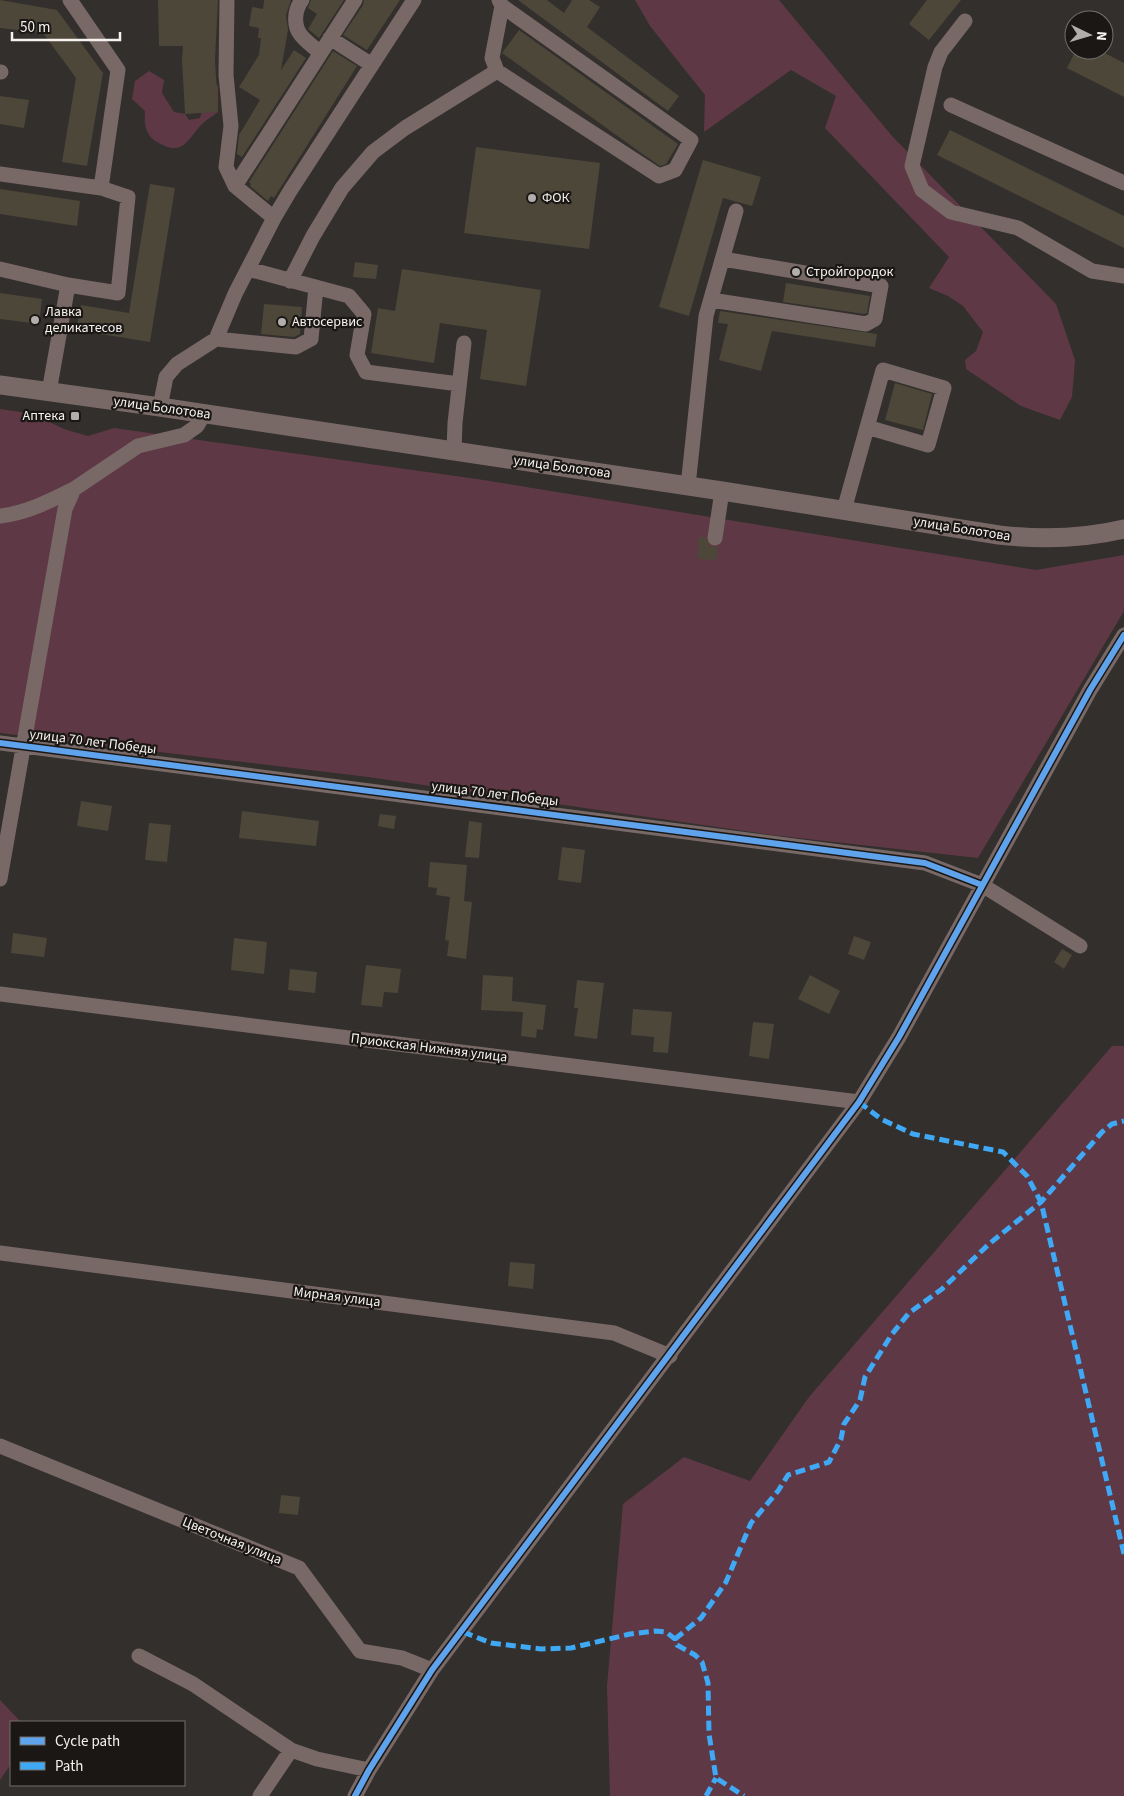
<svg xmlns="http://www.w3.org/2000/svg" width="1124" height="1796" font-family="'Source Sans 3',sans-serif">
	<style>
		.green { fill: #5f3846 }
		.building { fill: #4d4739 }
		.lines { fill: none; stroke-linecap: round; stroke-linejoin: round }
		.minor { stroke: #786967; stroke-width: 15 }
		.major { stroke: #796966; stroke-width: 19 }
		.quiet { stroke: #3fa9f5; stroke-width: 5; stroke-dasharray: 10 5; stroke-linecap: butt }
		.cycleway-casing { stroke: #1a1715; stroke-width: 9 }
		.cycleway { stroke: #60a3ed; stroke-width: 6 }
		.poi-dot { fill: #b1aeab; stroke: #1a1715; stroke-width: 2 }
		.labels { text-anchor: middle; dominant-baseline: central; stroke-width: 4.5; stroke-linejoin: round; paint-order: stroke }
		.poi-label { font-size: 14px; fill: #f6f2ef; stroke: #1a1715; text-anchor: start }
		.street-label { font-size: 14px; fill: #f6f2ef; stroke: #1a1715 }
	</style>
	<rect width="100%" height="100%" fill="#322f2d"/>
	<path class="green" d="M635 0H779L892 136 1056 304 1075 360 1072 397 1060 420 1021 406 966 369 965 360 976 351 983 332 963 306 948 296 929 288 949 257 825 128 836 96 791 70 704 132 705 95 650 26Z
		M149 71 164 80 162 93 174 112 185 114 189 120 200 118 212 76 218 87V112C212 117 204 121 200 126 185 144 181 156 157 142 145 135 144 123 145 111L132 99 135 81Z
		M0 409 20 412 39 417 64 429 88 436 114 428 477 479 1036 570 1124 555V611L978 858 772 835 368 777 0 733Z
		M1112 1046H1124V1796H610L607 1686 623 1504 684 1457 750 1481 809 1397Z
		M0 1700 21 1722H11V1764L0 1780Z"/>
	<path class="building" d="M0 0 57 10 103 73 87 166 62 162 76 78 43 33 0 28Z
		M158 0H218L215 60 218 112 185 114 182 60 183 46H159Z
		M264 0H291L286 15 288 30 281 70 294 50 306 58 242 157 237 154 239 135 260 100 239 87 259 55 261 38H258L259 28 249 26 252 7 263 9Z
		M311 0H344L319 38 308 29 317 14 308 8Z
		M364 0H400L367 50 343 35 363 5Z
		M518 0H547L564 13 572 0H589L600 7 587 27 679 96 668 111Z
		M927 0H961L929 40 909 24Z
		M519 30 678 144 666 164 660 166 644 155 502 53Z
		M1076 50H1099L1124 63V97L1067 68Z
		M333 51 357 66 274 198 271 196 268 201 250 186 251 184 249 182Z
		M0 96 29 100 24 128 0 124Z
		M950 130 1124 216V248L937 155Z
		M476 147 600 163 589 249 464 233Z
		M703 160 761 177 752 206 723 198 689 316 659 307Z
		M150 184 175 188 150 342 76 330 81 305 129 313Z
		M0 189 80 201 77 226 0 214Z
		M355 262 378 265 376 279 353 277Z
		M402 269 541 290 526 386 480 379 487 330 440 323 434 363 371 353 378 308 395 311Z
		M786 283 870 296 867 313 864 314 783 302Z
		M0 293 42 299 39 324 0 319Z
		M264 304 302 307 300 334 294 337 261 334Z
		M720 311 877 334 875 347 772 331 761 371 719 360 728 324 718 323Z
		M895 383 932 394 923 430 885 420Z
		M699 537H706L710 546 718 547 716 560 697 559Z
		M81 801 112 806 108 831 77 826Z
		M242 811 319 821 316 846 239 838Z
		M380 814 396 816 394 829 378 826Z
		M469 821 482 823 479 858 465 857Z
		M149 823 171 825 167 862 145 860Z
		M562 847 585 850 581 883 558 880Z
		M430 862 467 865 464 901 472 902 466 959 447 956 449 941 445 940 450 897 436 895 437 888 428 887Z
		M13 933 47 938 44 957 11 953Z
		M854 936 871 942 864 960 848 954Z
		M234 938 267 942 264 974 231 970Z
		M1062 949 1072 955 1064 969 1054 962Z
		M366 965 401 969 398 993 384 992 382 1007 361 1005Z
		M290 969 317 972 315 993 288 990Z
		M483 975 513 977 512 1001 546 1005 543 1030 537 1029 536 1038 521 1036 523 1012 481 1010Z
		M810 975 840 991 829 1014 798 999Z
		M577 980 604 983 597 1039 574 1036 578 1008H574Z
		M633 1009 672 1012 668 1053 653 1052 654 1037 631 1035Z
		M753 1022 774 1024 769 1059 749 1056Z
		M510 1262 535 1264 533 1289 508 1286Z
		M281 1495 300 1497 298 1515 279 1513Z"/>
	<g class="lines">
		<path class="minor" d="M227 0 226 75 231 126 226 167 235 186 274 218
			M302 0C295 9 293 24 300 34 305 41 314 47 320 53
			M499 0 502 6 691 140 675 170 659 176 497 71 492 58 502 6
			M965 21 941 52 935 67 912 166 922 190 951 212 1018 228 1092 271 1124 276
			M330 38 372 65
			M0 72H1
			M951 105 1124 183
			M0 174 101 188
			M235 186 355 0
			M0 269 68 285
			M248 269 349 296 364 314 357 355 366 372 459 384
			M290 281 313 236 342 188 373 152 405 128 497 71
			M711 300 866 324 875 319 881 286 723 259
			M216 339 296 347 311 339 316 287
			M49 392 68 285 118 293 128 197 101 188 118 70 70 0
			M160 407 166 377 177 364 216 339 235 294 274 218 290 191 414 0
			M454 451 455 423 464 343
			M688 486 706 316 736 211
			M844 510 883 370 944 388 928 445 867 427
			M0 516C27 513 50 501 74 489
			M715 538 722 491
			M0 743 925 863 982 885 1080 946
			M0 879 65 509 74 489 138 446 184 435 197 426 204 414
			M0 994 859 1102
			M0 1253 614 1333 670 1356
			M0 1446 299 1568 360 1651 402 1658 432 1670
			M139 1656 193 1684 291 1750 317 1759 369 1770
			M260 1796 291 1750
			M355 1796 369 1770 432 1670 859 1102 899 1037 1090 690 1124 635"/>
		<path class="major" d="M0 385 160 407 722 491 999 535C1042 540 1082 539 1124 529"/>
		<path class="quiet" d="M859 1102 881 1119 913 1134 1003 1152 1027 1176 1041 1202 1124 1554
			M463 1632 491 1643 541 1649 571 1648 630 1634 655 1631 666 1632 675 1639 677 1645 695 1655 702 1662 708 1683 709 1734 716 1778 744 1796
			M675 1639 701 1618 726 1582 751 1523 778 1491 788 1475 829 1462 841 1439 844 1424 860 1400 865 1377 892 1334 909 1313 942 1289 989 1244 1041 1202 1102 1132 1112 1124 1124 1121
			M706 1796 716 1778"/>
		<defs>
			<path id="cycleway" d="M0 743 925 863 982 885
				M355 1796 369 1770 432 1670 859 1102 899 1037 1090 690 1124 635"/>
		</defs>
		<use href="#cycleway" class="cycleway-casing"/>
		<use href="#cycleway" class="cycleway"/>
	</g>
	<g class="poi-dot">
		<circle cx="532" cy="198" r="5"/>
		<circle cx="796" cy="272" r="5"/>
		<circle cx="35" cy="320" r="5"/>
		<circle cx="282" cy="322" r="5"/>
		<rect x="70" y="411" width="10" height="10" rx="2.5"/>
	</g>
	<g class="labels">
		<g class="poi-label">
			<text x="542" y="198">ФОК</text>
			<text x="806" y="272">Стройгородок</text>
			<text x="45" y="312">Лавка<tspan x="45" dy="16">деликатесов</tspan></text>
			<text x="292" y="322">Автосервис</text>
			<text x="65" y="416" text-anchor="end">Аптека</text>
		</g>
		<g class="street-label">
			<text transform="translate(162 408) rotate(8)">улица Болотова</text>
			<text transform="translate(562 467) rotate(8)">улица Болотова</text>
			<text transform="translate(962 529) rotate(9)">улица Болотова</text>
			<text transform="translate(93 742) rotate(7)">улица 70 лет Победы</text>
			<text transform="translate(495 794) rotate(7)">улица 70 лет Победы</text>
			<text transform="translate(429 1048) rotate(7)">Приокская Нижняя улица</text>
			<text transform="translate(337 1297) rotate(7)">Мирная улица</text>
			<text transform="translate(232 1541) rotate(22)">Цветочная улица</text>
		</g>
	</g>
	<rect x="10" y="1721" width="175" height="65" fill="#1a1715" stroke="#726f6c"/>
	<rect x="20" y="1737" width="25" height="8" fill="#60a3ed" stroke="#726f6c"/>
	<text x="55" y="1746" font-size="15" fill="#f6f2ef">Cycle path</text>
	<rect x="20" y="1762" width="25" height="8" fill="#3fa9f5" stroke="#726f6c"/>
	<text x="55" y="1771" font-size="15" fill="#f6f2ef">Path</text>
	<g transform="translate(1089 35) rotate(95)"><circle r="24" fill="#1a1715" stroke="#726f6c"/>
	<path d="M0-4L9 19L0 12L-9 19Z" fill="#b1aeab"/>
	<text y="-8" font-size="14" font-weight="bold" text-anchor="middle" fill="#f6f2ef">N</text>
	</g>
	<path d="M12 32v8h108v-8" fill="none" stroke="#f6f2ef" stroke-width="2.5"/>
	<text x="20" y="32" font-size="15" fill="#f6f2ef" stroke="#1a1715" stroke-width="4" paint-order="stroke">50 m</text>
</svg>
